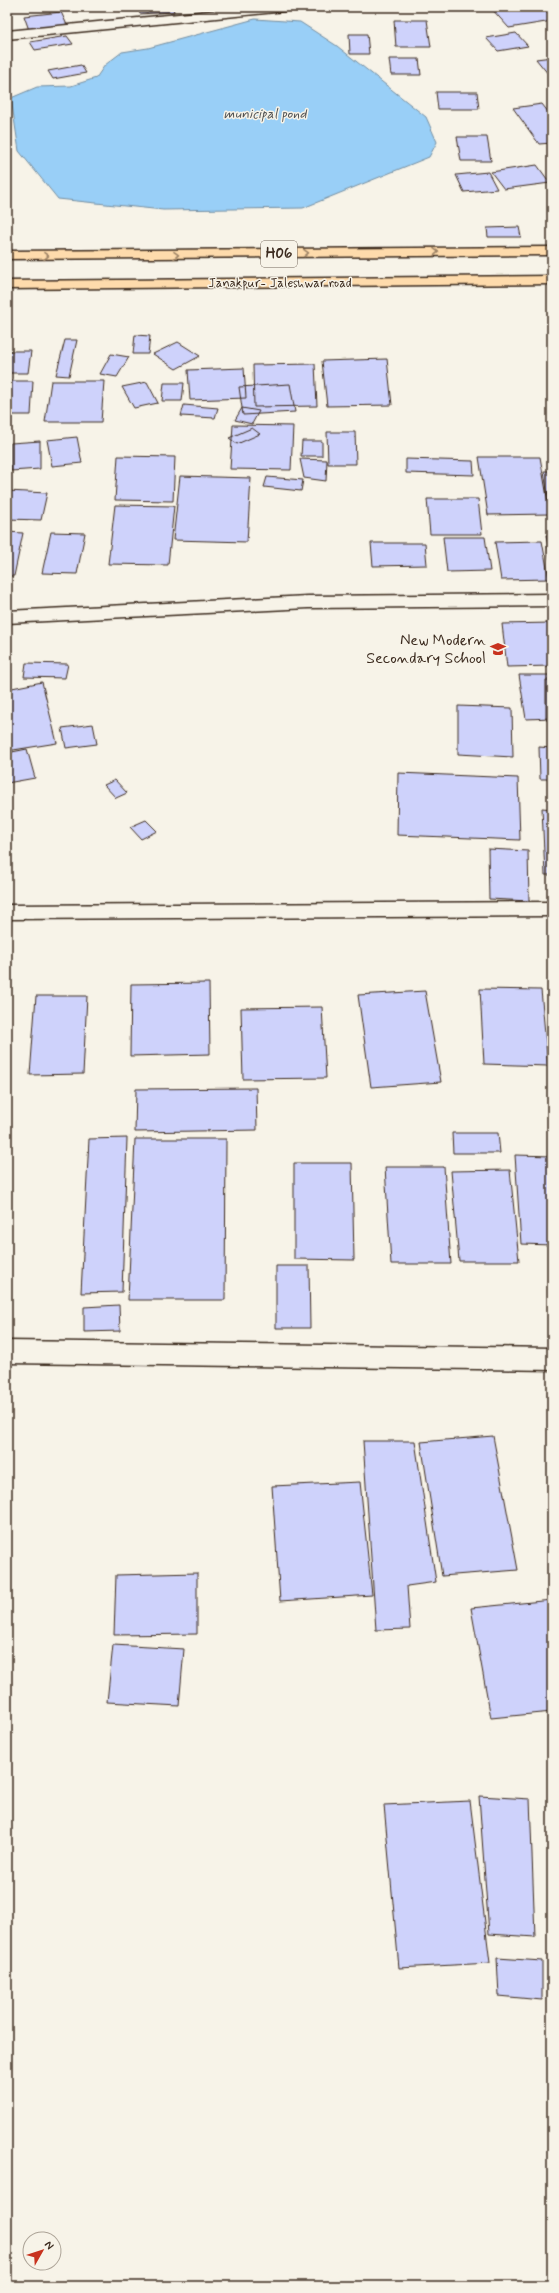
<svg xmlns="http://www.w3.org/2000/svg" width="559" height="2293" font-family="Mynerve,sans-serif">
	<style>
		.water { fill: #99cff7; stroke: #738da0 }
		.building { fill: #ced2fb; stroke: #3b2a1e }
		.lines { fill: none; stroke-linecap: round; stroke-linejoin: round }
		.lane-casing { stroke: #3b2a1e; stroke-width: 3 }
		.street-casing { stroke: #3b2a1e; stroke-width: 3 }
		.highway-casing { stroke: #3b2a1e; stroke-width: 3 }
		.lane { fill: #f7f3e8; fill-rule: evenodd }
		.street { fill: #f7f3e8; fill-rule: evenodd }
		.highway { fill: #fedbac; fill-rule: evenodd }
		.oneway { stroke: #9c8265 }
		.labels { text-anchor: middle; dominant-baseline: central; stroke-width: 3; stroke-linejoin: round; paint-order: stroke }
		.far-street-label { font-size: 13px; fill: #3b2a1e; stroke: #f7f3e8 }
		.far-water-label { font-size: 14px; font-style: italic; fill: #525354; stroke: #f7f3e8 }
		.shield { fill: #f7f3e8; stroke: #73665b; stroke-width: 1 }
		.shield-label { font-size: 15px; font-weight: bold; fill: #3b2a1e }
		.poi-label { font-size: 16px; fill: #3b2a1e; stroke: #f7f3e8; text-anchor: end }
	</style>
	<rect width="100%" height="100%" fill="#f7f3e8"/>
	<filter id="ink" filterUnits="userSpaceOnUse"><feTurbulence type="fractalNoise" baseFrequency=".025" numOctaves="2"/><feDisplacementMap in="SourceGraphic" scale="8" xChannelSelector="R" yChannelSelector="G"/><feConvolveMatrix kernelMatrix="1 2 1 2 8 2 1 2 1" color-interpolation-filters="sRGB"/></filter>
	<g filter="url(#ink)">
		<path class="water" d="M255 19 300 22 337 46 426 117 437 142 429 157 303 208 163 210 58 199 19 151 11 98 37 87 71 86 96 78 105 65 122 52 148 48Z"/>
		<path class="building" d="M138 7H173L174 12 140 14Z
			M490 7H552V21L509 28Z
			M61 12 67 25 29 30 24 16Z
			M394 20H427L431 47H396Z
			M516 33 528 46 498 51 486 38Z
			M349 34H367L369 54H350Z
			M67 36 73 44 35 50 30 42Z
			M552 57V75H549L536 59Z
			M389 59H419L421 75H391Z
			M81 65 86 73 53 79 48 71Z
			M436 92H477L479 109H438Z
			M542 104 552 117V143L539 144 513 108Z
			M457 137H487L491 161H461Z
			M537 165 550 183 504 189 491 172Z
			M488 172 497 189 464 192 456 175Z
			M519 227 521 237H488L487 228Z
			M135 335 150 336 148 354H133Z
			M65 340H77L69 376 56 375Z
			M178 342 200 356 176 369 153 354Z
			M7 351H31L28 373H7Z
			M111 354 129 357 117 377 100 374Z
			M387 359 392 405 327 406 322 361Z
			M315 364 317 406 254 407 253 365Z
			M244 368 246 398 190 400 188 370Z
			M7 381H33L31 415H7Z
			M51 381H104L101 422H45Z
			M147 382 158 403 134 408 122 387Z
			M164 383H184L182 401H162Z
			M290 384 295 412 243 415 239 387Z
			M184 405 218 408 215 418 181 416Z
			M242 408 259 411 252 424 235 420Z
			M233 425 293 426 291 470 230 469Z
			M252 428 260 434 237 444 229 438Z
			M327 432H355L356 464H328Z
			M77 437 82 463 52 466 47 440Z
			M40 441V469L11 471V443Z
			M302 441H322V456H301Z
			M118 456 175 457 173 501 115 500Z
			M479 457H540L550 514 488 515Z
			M300 459 327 460 326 481 304 478Z
			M406 459 473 461 474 475 406 473Z
			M544 471H552V503H549Z
			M180 476 251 478 247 542 173 540Z
			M267 477 303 480 301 491 264 487Z
			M7 491 47 493 41 520 7 519Z
			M427 499H478L482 534H430Z
			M115 505 174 506 168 565 108 564Z
			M7 532 23 533 14 576H7Z
			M51 532 85 533 77 574 42 573Z
			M546 535H552V569Z
			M443 537H485L490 571 447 572Z
			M542 541 549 579 501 580 495 542Z
			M371 543H425L427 565 373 566Z
			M552 623V666L507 667 502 624Z
			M26 663 68 664 65 678 24 677Z
			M519 675H552V718L526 719Z
			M546 680H552V720H546Z
			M42 682 57 743 7 751V689Z
			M458 706 512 708 513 757 458 754Z
			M93 724 97 744 66 748 62 728Z
			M539 747 552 748V779H540Z
			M27 749 35 778 7 783V753Z
			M398 773 518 778 520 840 397 835Z
			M115 780 127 793 116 798 104 785Z
			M542 808 552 809V875H545Z
			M146 820 157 831 141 839 130 827Z
			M488 849 528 851 529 901 489 899Z
			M209 983 210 1054 130 1056 131 984Z
			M480 989 541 990 548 1066 484 1064Z
			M425 991 441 1082 371 1087 358 995Z
			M36 996H87L83 1074 30 1075Z
			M322 1007 326 1078 243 1079 241 1008Z
			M256 1088 257 1130 135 1132 136 1089Z
			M452 1133H498L500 1153H453Z
			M127 1138 122 1292 81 1293 89 1139Z
			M135 1139H226L225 1300H128Z
			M515 1155 552 1156V1245L521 1244Z
			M294 1163H352L354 1260 294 1259Z
			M385 1167H444L451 1264H391Z
			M510 1170 519 1261H459L451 1171Z
			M276 1266H309L310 1328H276Z
			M119 1305 120 1331 84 1332V1307Z
			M493 1436 518 1570 442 1576 421 1442Z
			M363 1441H415L436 1582 407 1586 410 1629 376 1630Z
			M360 1482 372 1595 280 1601 272 1486Z
			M197 1573V1634L114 1635 116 1575Z
			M552 1600V1712L491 1718 471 1608Z
			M113 1645 184 1649 179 1706 107 1702Z
			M479 1796 530 1799 535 1937 489 1934Z
			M470 1801 490 1963 399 1968 384 1805Z
			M552 1803V1887H550Z
			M497 1958 542 1961V2000L499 1996Z"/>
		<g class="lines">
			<defs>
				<path id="lane" d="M249 7H291L285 11 7 39V31Z"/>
				<path id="street" d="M552 594V606L308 608 7 623V611L308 596Z
					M552 902V916L7 919V905Z
					M7 1341 552 1348V1370L7 1363Z"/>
				<path id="highway" d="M552 247V255L7 259V251Z
					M552 276V284L7 289V281Z"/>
			</defs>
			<use href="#lane" class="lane-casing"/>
			<use href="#street" class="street-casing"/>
			<use href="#highway" class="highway-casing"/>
			<use href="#lane" class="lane"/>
			<use href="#street" class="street"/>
			<use href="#highway" class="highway"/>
		</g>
		<defs><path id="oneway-chevron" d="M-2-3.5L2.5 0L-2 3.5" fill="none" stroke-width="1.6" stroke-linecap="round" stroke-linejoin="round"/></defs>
		<g class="oneway">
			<use href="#oneway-chevron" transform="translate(436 252) rotate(-1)"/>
			<use href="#oneway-chevron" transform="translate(306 253) rotate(-1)"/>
			<use href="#oneway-chevron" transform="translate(176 255) rotate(-1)"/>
			<use href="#oneway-chevron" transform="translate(46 256) rotate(-1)"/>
		</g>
	</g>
	<defs>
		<symbol id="school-bare" viewBox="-9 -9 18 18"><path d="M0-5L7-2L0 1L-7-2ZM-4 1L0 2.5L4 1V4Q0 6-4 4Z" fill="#c8321e" stroke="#f7f3e8" stroke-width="2.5" paint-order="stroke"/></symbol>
	</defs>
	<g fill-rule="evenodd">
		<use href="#school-bare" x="487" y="638" width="22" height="22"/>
	</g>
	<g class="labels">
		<g class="far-street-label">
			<text x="280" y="283">Janakpur- Jaleshwar road</text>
		</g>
		<g class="far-water-label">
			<text x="265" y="114">municipal pond</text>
		</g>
		<rect class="shield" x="261" y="241" width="36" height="26" rx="3"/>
		<g class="shield-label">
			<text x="279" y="254">H06</text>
		</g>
		<g class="poi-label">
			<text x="486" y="640">New Modern<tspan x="486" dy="18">Secondary School</tspan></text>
		</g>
	</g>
	<rect width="559" height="2293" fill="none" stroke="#f7f3e8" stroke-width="24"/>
	<rect x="12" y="12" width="535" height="2269" fill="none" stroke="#3b2a1e" stroke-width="1.5" filter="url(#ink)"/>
	<g transform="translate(42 2251) rotate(51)"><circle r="19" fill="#f7f3e8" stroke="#aca397"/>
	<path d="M0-3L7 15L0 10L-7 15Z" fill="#c8321e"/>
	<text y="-6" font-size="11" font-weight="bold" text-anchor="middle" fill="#3b2a1e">N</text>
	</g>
</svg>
